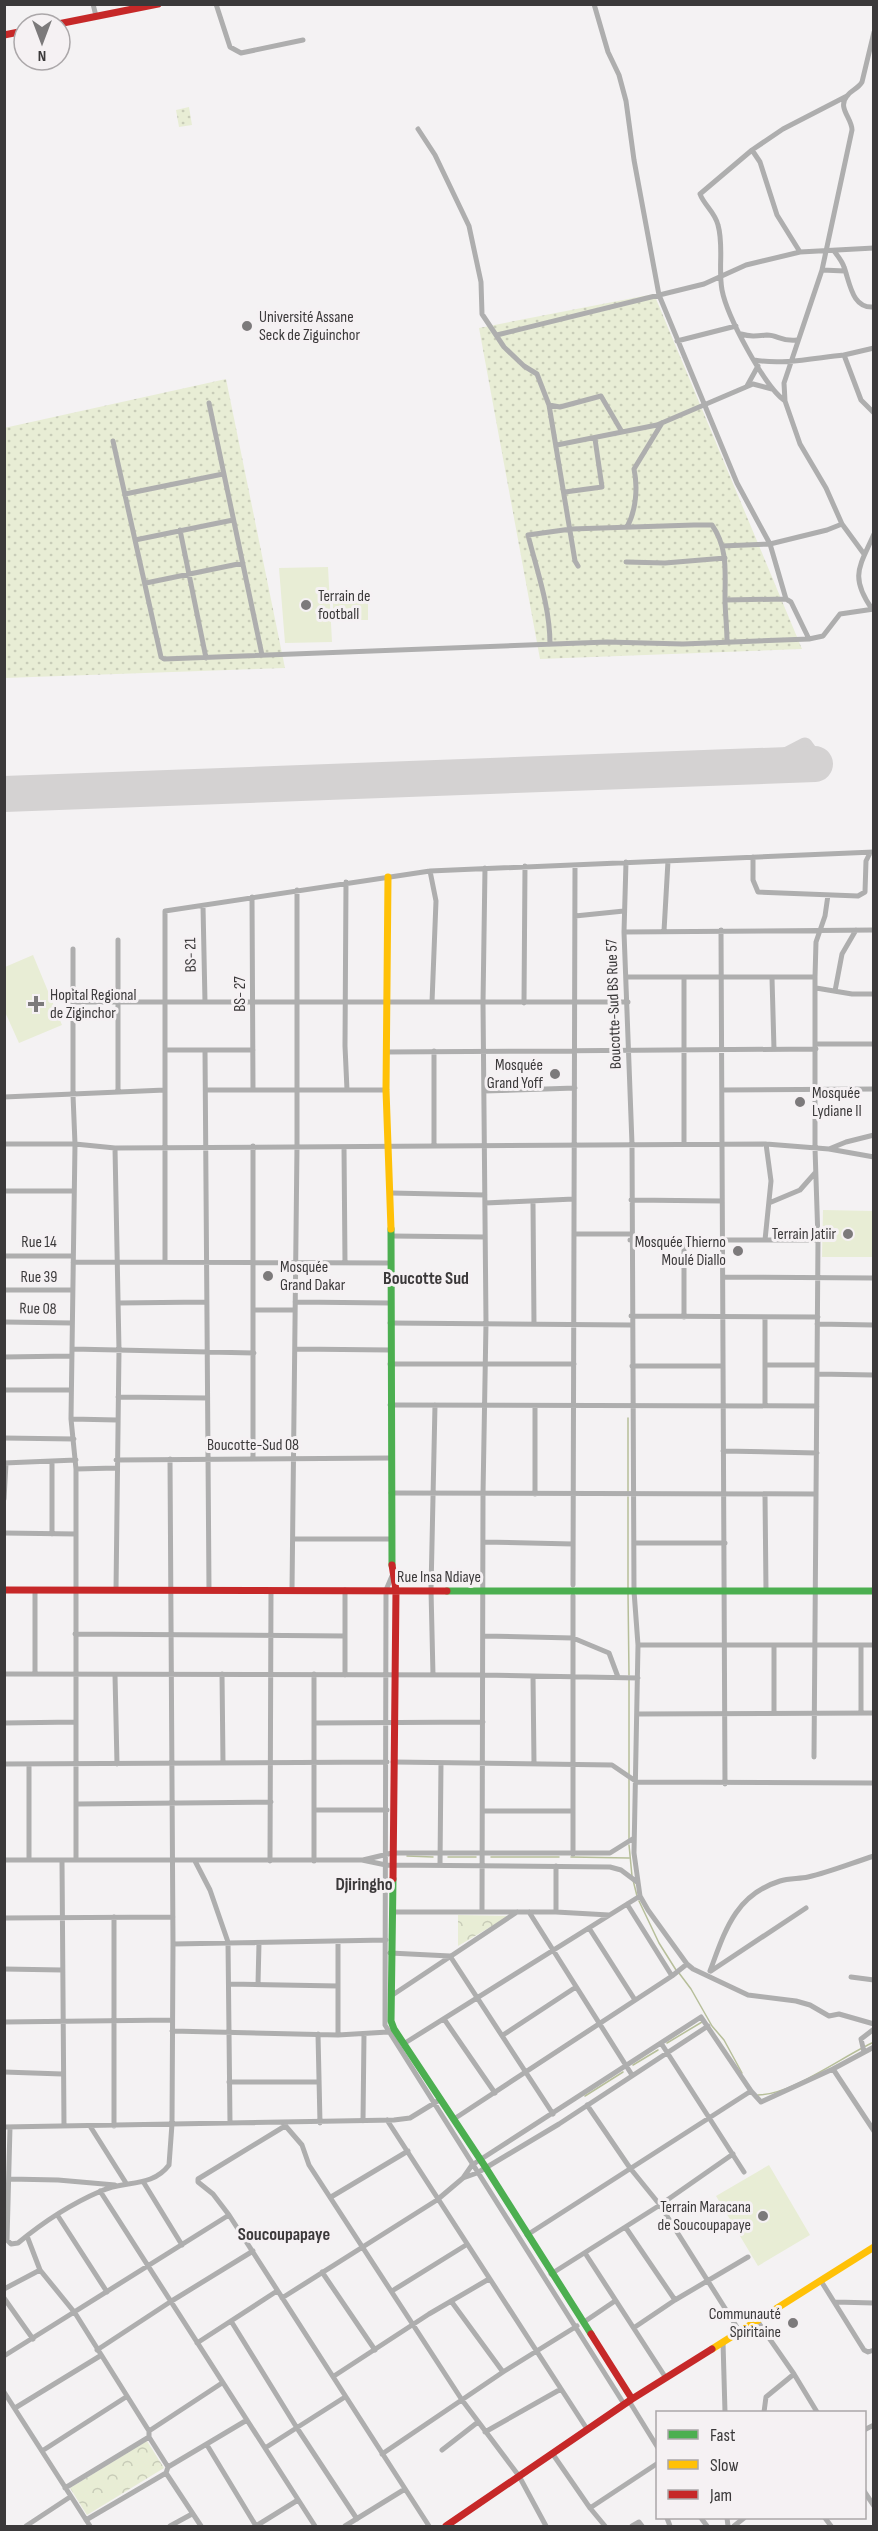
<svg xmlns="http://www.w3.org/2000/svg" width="878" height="2531" font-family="'Sofia Sans Condensed',sans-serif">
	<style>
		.grass { fill: url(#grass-dots) }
		.park { fill: url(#park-crowns) }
		.garden { fill: #e8edd5 }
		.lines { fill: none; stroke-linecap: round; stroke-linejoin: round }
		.stream { stroke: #b6be99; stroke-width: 1.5 }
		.taxiway { stroke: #d4d2d2; stroke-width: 15 }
		.runway { stroke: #d4d2d2; stroke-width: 36 }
		.street { stroke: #aeaeae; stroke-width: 5 }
		.fast { stroke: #4caf50; stroke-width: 7 }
		.slow { stroke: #ffc107; stroke-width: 7 }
		.jam { stroke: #c62828; stroke-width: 7 }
		.poi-dot { fill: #7c7a7b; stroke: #f5f1f3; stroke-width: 2 }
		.labels { text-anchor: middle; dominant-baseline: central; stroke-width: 6; stroke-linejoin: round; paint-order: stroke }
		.poi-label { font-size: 16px; fill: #3b393a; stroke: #f5f1f3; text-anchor: start }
		.street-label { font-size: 16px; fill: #3b393a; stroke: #f5f1f3 }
		.neighbourhood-label { font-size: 18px; font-weight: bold; fill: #3b393a; stroke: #f5f1f3 }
	</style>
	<defs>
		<pattern id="grass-dots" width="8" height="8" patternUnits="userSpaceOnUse" patternTransform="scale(1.5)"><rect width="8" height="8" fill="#e8edd5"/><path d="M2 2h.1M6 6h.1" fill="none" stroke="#c8ccb8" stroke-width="1.8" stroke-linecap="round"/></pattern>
		<pattern id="park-crowns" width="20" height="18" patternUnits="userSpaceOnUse" patternTransform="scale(1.5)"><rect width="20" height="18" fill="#e8edd5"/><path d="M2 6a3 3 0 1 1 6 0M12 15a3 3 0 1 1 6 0" fill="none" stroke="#c8ccb8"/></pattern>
	</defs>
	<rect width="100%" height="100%" fill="#f4f2f3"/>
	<path class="grass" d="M189 107 192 125 179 127 176 110Z
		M654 294 802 649 540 659 479 328Z
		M226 379 285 668 5 678 4 428Z"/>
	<path class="park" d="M458 1915 509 1916 458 1946Z
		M147 2441 164 2468 87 2515 70 2488Z"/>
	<path class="garden" d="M328 567 332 642 285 643 279 568Z
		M333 595H368V620H333Z
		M33 955 62 1025 19 1043 5 1012V967Z
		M823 1210 873 1211V1257H822Z
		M769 2165 810 2235 758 2266 716 2196Z"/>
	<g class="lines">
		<path class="stream" d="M628 1418V1492
			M628 1497V1588
			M628 1593 629 1675
			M629 1774V1680
			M629 1840V1779
			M629 1845 632 1876
			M407 1856 433 1857
			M448 1857H476
			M491 1857H559
			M571 1857 629 1858
			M633 1880 637 1896
			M639 1901 659 1943 676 1970
			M679 1973 691 1989 712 2026 724 2040 742 2073
			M667 2043 702 2022
			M633 2065 658 2050
			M758 2095C791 2095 843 2056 874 2042
			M585 2096 623 2072"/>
		<path class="taxiway" d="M756 766 778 759 805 745 813 756C810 779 795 773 780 765"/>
		<path class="runway" d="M4 794 815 764"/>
		<path class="street" d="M93 4 96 16
			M216 4 230 47 241 53 303 40
			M594 4 608 52 619 75 626 101 634 160 659 295 737 483 770 544 827 530 842 524
			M418 129 435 155 469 226 481 282 482 314 504 347 524 366 537 374 549 405 560 407 601 396 622 432
			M752 150 760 162 777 215 800 252 874 248
			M834 251C838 256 842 261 844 267 850 283 852 309 874 307
			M822 270 845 271
			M741 334C751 337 757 336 767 335 778 335 782 342 797 340
			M497 335 704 284 746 265 800 252
			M677 341 736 326
			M844 355 874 348
			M754 360C784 365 814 358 844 355L861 400 874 413
			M747 386 758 366
			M785 401C764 386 727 316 722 290 718 268 724 246 718 225 715 212 704 205 700 194L752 150 783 129 847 96
			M209 403 262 655
			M549 405 575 561 578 566
			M113 441 161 657 164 659 607 642 683 644 809 639 823 636 840 614 874 609
			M557 445 657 425 753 384 772 389
			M565 492 602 487 595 439
			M125 494 223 474
			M627 527C636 511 638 487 634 469L662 423
			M180 530 206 658
			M135 540 233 520
			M722 546 770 544 786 599
			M864 554 842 524 826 488 800 444 785 401 784 383 822 270 852 130C852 118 837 108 847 96 851 90 858 89 862 82L874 32
			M626 562 665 563 725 558
			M146 583 243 563
			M725 600 786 599 791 602 809 639
			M872 609C849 576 860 566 874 534
			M550 644C550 607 537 571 528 535L571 529 694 525H712C728 548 725 571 725 598 725 612 727 627 727 641
			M753 857V880L758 892 858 896 865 892 866 861 870 853
			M626 862 624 932 632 1144 634 1591 638 1645 634 1853 640 1896 648 1910 687 1964 693 1969 748 1995 796 2001 810 2005 829 2016 839 2014 874 2024
			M430 871 436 901 432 1002
			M346 882 345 1046 347 1090
			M252 897 253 1090
			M203 906 205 1002
			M575 916 624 911
			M721 930 725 1784
			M664 931 668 861
			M624 932 874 930
			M73 949V1095L75 1144 71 1419 76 1469V1860
			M627 977H815
			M684 978V1144
			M772 978 774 1049
			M816 988 852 994H874
			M835 991 842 954 856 930
			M73 1002H628
			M524 1003 525 866
			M816 1044H874
			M165 1050H253
			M205 1050 209 1590
			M386 1052 816 1049
			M206 1090H386
			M722 1090 874 1089
			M118 1091V940
			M484 1091 575 1088
			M4 1097 165 1090
			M4 1144H75L115 1148 766 1144 829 1149 874 1157
			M434 1145V1051
			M344 1147 345 1263
			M115 1148 119 1350 116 1590
			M829 1149 846 1142 874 1135
			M4 1191H73
			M391 1193 485 1195
			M631 1200 722 1201
			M485 1203 574 1199
			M533 1203 534 1324
			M769 1203 800 1190 815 1173
			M574 1234H630
			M391 1236 485 1237
			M630 1240H818
			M765 1240 771 1181 766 1144
			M4 1256H73
			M165 1261V911L430 871 874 852
			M73 1262 391 1263
			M723 1277 874 1278
			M4 1290H72
			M295 1302 390 1303
			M118 1303 206 1302
			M254 1310H295
			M631 1316 818 1317
			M684 1317V1240
			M765 1317V1406
			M4 1322 72 1323
			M390 1323 631 1325
			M817 1324 874 1325
			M72 1349 254 1353
			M295 1349 390 1350
			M4 1357 71 1356
			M390 1364H574
			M765 1365H817
			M632 1366H723
			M817 1374 874 1375
			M4 1390H71
			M118 1397 207 1398
			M390 1405 817 1406
			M71 1419 117 1420
			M4 1438 74 1439
			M723 1451 817 1453
			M253 1458V1146
			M116 1460 390 1458
			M4 1463 76 1460
			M76 1469 116 1468
			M391 1493 816 1494
			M535 1494V1406
			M765 1494 766 1591
			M4 1499 6 1463
			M4 1533 76 1534
			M52 1534V1461
			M293 1539H392
			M483 1542 573 1544
			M634 1543H725
			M392 1576 386 1590 385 2025 624 2404
			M573 1585 575 865
			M292 1590 297 1146V890
			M35 1591V1674
			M573 1596V1854
			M75 1634 345 1636
			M483 1636 573 1638 609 1653 618 1677
			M638 1645H874
			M861 1645V1713
			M4 1674 483 1675 638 1678
			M222 1674 223 1763
			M314 1674V1861
			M115 1675 117 1764
			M345 1675V1590
			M433 1675 431 1590 435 1405
			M533 1676 534 1763
			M774 1713V1645
			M638 1714 874 1713
			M4 1723 76 1722
			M314 1723 483 1722
			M814 1757 818 1240 815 1148V977L816 942 825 916 828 895
			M393 1762 612 1765 637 1782 874 1783
			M4 1764 387 1762
			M29 1764V1860
			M78 1804 271 1802
			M315 1810H387
			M483 1811H573
			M4 1860H362L386 1865 610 1867 621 1870 637 1882
			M363 1860 392 1853H610L634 1838
			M62 1861 64 2126
			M195 1861 210 1890 228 1942 230 2123
			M270 1861 271 1590
			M440 1865 441 1763
			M556 1866V1912
			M627 1904 672 1976
			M392 1912H556L609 1915
			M482 1912 483 1494 486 1323 483 1003 485 868
			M529 1912 632 2075
			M114 1917V2126
			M4 1918 173 1917
			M589 1928 635 2000
			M338 1942V2035
			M173 1944 386 1940
			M390 1953 450 1956 553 2114
			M4 1969 62 1970
			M710 1971C725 1931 735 1895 780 1881 789 1878 799 1879 808 1877 830 1872 852 1863 874 1856
			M711 1971 806 1908
			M851 1977 874 1980
			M230 1984 338 1986
			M258 1984 259 1943
			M391 1996 517 1912
			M444 2019 495 2093
			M4 2022 172 2020
			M172 2031 338 2035 388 2032
			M318 2034 320 2123
			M503 2035 576 1987
			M405 2043 640 1896
			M661 2043 744 2172
			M864 2052 861 2039 874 2029
			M833 2069 874 2131
			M4 2072 62 2074
			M229 2082H319
			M587 2105 630 2168 660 2205 740 2332
			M454 2119 672 1976 687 1964
			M387 2120 587 2429
			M363 2121 364 2034
			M283 2123 302 2145 309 2165 462 2400 519 2476 546 2526
			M90 2126 126 2183
			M285 2126 198 2179V2182L213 2194 229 2215 429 2526
			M4 2127 394 2120 410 2118 441 2099
			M10 2127 7 2240 11 2244 18 2243C42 2223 73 2203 101 2191 124 2180 152 2188 169 2165L172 2124 173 1944 170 1459
			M463 2178 477 2173 559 2124 708 2026
			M9 2179 58 2180 115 2185
			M144 2183 182 2245
			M100 2191 315 2526
			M331 2197 408 2151
			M58 2216 107 2292
			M626 2228 675 2300
			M527 2235 751 2091
			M27 2236 40 2270 75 2313 149 2431V2437L168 2467 166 2473 201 2526
			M585 2253 666 2378
			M322 2272 375 2350
			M551 2274 660 2205 733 2154
			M821 2281 864 2350 868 2352 874 2350
			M4 2289 40 2270
			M392 2291 466 2245
			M4 2298 33 2339
			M282 2298 437 2200 463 2178 472 2165 701 2017 751 2091 761 2102 833 2069 874 2047
			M451 2301 503 2372
			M835 2302 874 2303
			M231 2321 297 2428 357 2519
			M584 2322 615 2301
			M758 2322 794 2374 817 2412
			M635 2327 675 2300 748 2257
			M723 2342 725 2412
			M197 2343 277 2291
			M97 2350 170 2302 253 2251
			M4 2356 229 2215
			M334 2376 429 2314 489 2279
			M4 2392 90 2526
			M629 2401 658 2448
			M15 2408 100 2356
			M764 2412 766 2397 794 2374
			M864 2430 874 2425
			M149 2431 222 2383
			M485 2432 561 2389
			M207 2445 256 2526
			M265 2448 345 2397
			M442 2450 478 2422
			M42 2451 126 2397
			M552 2453 590 2508
			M382 2454 503 2372 577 2326
			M168 2467 247 2420
			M65 2488 149 2437
			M864 2491 874 2506
			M667 2518 670 2526
			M701 2518 707 2526
			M727 2518 728 2526
			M825 2518 831 2526
			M86 2520 166 2473
			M26 2526 70 2497
			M170 2526 192 2514
			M256 2526 298 2500
			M345 2526 405 2489
			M605 2526 590 2508 658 2463
			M632 2526 639 2522 642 2526
			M734 2526 744 2518"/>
		<path class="fast" d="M391 1229 392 1565
			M447 1591H874
			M393 1879 391 2021 394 2029 486 2168 591 2334"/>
		<path class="slow" d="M388 877 386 1090 391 1229
			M712 2349 874 2247"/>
		<path class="jam" d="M58 24 158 4
			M4 35 24 31
			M392 1565 396 1590 393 1879
			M4 1590 447 1591
			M591 2334 632 2399
			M446 2526 632 2399 712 2349"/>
	</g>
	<g class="poi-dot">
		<circle cx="247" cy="326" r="6"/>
		<circle cx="306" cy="605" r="6"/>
		<path d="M33 995h6v6h6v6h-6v6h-6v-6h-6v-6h6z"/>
		<circle cx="555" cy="1074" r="6"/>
		<circle cx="800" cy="1102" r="6"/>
		<circle cx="848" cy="1234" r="6"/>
		<circle cx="738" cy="1251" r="6"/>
		<circle cx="268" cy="1276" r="6"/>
		<circle cx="763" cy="2216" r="6"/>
		<circle cx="793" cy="2323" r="6"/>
	</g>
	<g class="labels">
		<g class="poi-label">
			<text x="259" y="317">Université Assane<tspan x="259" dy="18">Seck de Ziguinchor</tspan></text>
			<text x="318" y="596">Terrain de<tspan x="318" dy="18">football</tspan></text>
			<text x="50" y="995">Hopital Regional<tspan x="50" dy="18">de Ziginchor</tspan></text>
			<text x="543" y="1065" text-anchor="end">Mosquée<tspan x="543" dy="18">Grand Yoff</tspan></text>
			<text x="812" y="1093">Mosquée<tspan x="812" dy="18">Lydiane II</tspan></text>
			<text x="836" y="1234" text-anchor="end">Terrain Jatiir</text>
			<text x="726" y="1242" text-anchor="end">Mosquée Thierno<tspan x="726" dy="18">Moulé Diallo</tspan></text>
			<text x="280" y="1267">Mosquée<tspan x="280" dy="18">Grand Dakar</tspan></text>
			<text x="751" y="2207" text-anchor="end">Terrain Maracana<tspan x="751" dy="18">de Soucoupapaye</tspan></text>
			<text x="781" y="2314" text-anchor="end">Communauté<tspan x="781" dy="18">Spiritaine</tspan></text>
		</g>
		<g class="street-label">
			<text transform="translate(191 955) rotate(-91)">BS- 21</text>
			<text transform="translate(240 994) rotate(-90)">BS- 27</text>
			<text transform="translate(614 1004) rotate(-92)">Boucotte-Sud BS Rue 57</text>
			<text x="39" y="1242">Rue 14</text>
			<text x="39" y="1277">Rue 39</text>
			<text transform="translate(38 1309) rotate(1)">Rue 08</text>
			<text x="253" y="1445">Boucotte-Sud 08</text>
			<text x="439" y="1577">Rue Insa Ndiaye</text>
		</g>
		<g class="neighbourhood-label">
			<text x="426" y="1278">Boucotte Sud</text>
			<text x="364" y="1884">Djiringho</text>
			<text x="284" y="2234">Soucoupapaye</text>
		</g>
	</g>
	<rect width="878" height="2531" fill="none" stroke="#3b393a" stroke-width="12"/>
	<rect x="656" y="2411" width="210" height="108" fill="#f5f1f3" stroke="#aba7a9" stroke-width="1.5"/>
	<rect x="668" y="2430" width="30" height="9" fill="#4caf50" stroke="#aba7a9" stroke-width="1.5"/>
	<text x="710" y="2441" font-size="18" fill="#3b393a">Fast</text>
	<rect x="668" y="2460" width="30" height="9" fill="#ffc107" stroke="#aba7a9" stroke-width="1.5"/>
	<text x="710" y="2471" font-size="18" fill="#3b393a">Slow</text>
	<rect x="668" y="2490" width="30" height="9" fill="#c62828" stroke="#aba7a9" stroke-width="1.5"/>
	<text x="710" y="2501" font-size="18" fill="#3b393a">Jam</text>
	<g transform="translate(42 42) rotate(180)"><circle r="28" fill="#f5f1f3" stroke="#aba7a9" stroke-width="1.5"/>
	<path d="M0-4.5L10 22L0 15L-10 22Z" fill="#7c7a7b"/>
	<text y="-9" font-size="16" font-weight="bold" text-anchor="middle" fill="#3b393a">N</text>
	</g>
</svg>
